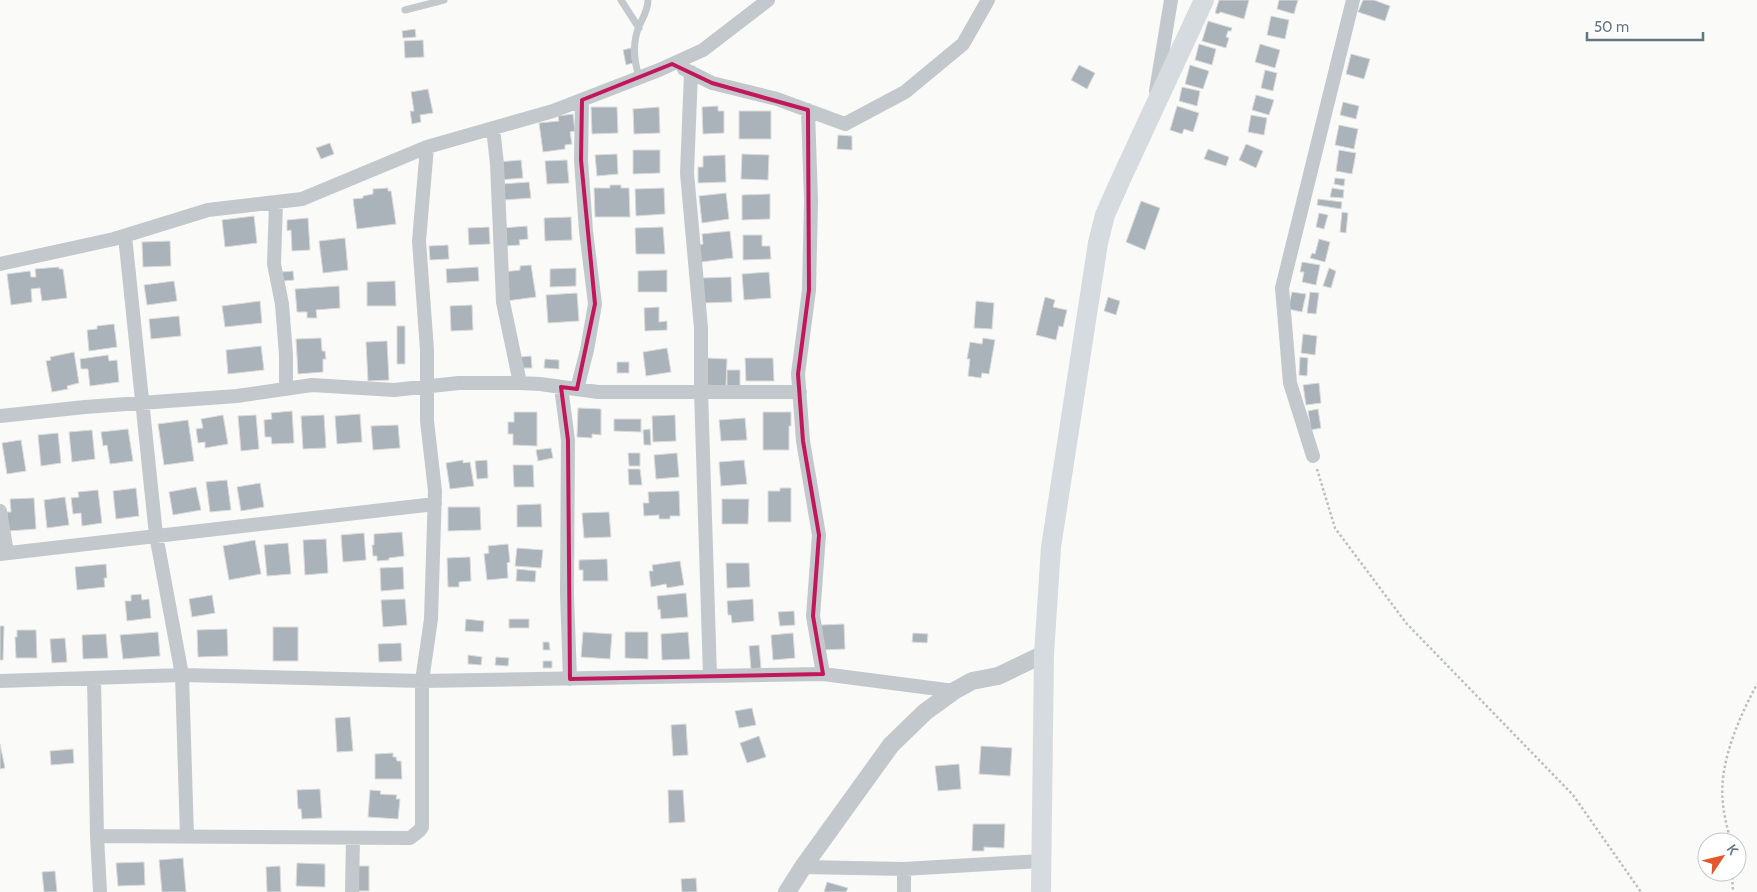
<svg xmlns="http://www.w3.org/2000/svg" width="1757" height="892" font-family="Cabin,sans-serif">
	<style>
		.building { fill: #aab3b9; stroke: #dcdcda }
		.lines { fill: none; stroke-linecap: round; stroke-linejoin: round }
		.path { stroke: #bbbfc2; stroke-width: 2.5; stroke-dasharray: 2.5 2.5; stroke-linecap: butt }
		.service { stroke: #c3c8cc; stroke-width: 7 }
		.minor { stroke: #c3c8cc; stroke-width: 14 }
		.tertiary { stroke: #c3c8cc; stroke-width: 18 }
		.secondary { stroke: #d6dbdf; stroke-width: 20 }
		.marked { fill: none; stroke: #c2185b; stroke-width: 4; stroke-linejoin: round }
	</style>
	<rect width="100%" height="100%" fill="#fafaf8"/>
	<path class="building" d="M1219 0H1249L1244 19 1220 12 1219 14 1215 13Z
		M1279 0H1298L1294 14 1277 9Z
		M1363 0H1374L1390 6 1385 21 1358 12Z
		M1271 16 1289 20 1285 39 1267 35Z
		M1208 21 1232 28 1231 31H1228L1226 37 1229 38 1226 48 1202 41Z
		M415 29 416 37 403 38 402 31Z
		M423 40 424 57 405 58 404 41Z
		M1199 44 1216 49 1212 65 1195 60Z
		M1260 44 1280 50 1275 68 1255 62Z
		M631 48 633 63 626 65 623 50Z
		M1351 54 1370 59 1364 79 1346 74Z
		M1079 65 1095 73 1087 89 1071 80Z
		M1190 65 1209 71 1203 89 1185 84Z
		M1265 70 1277 73 1273 91 1261 88Z
		M1182 87 1200 91 1197 106 1179 101Z
		M428 89 433 113 420 115 421 122 412 124 410 111H414L411 92Z
		M1256 95 1274 100 1269 115 1252 110Z
		M1343 102 1359 106 1356 119 1340 115Z
		M718 106V111H724V133L703 134 702 107Z
		M1177 106 1199 113 1193 132 1184 129 1182 134 1170 130Z
		M591 107H617L618 133 592 134Z
		M659 107 660 133 634 134 633 109Z
		M739 111H771V139H739Z
		M573 114 575 131 570 132 572 144 565 145V149L543 152 539 123 559 121 558 116Z
		M1251 115 1267 118 1264 135 1248 132Z
		M1339 125 1358 129 1354 149 1335 145Z
		M838 135 852 136V150L837 149Z
		M330 143 334 154 321 159 316 148Z
		M1246 144 1263 151 1256 168 1239 160Z
		M1208 149 1229 157 1226 166 1204 159Z
		M633 150H660V173L633 174Z
		M1339 150 1356 153 1352 174 1336 171Z
		M617 154 618 174 597 176 595 155Z
		M742 154 769 155 768 180 741 179Z
		M725 155 726 182 698 183V167H703V156Z
		M521 160 523 178 500 180 498 162Z
		M567 160 569 183 547 184 545 161Z
		M1335 178 1345 179 1344 186 1334 184Z
		M529 182 531 198 504 200 502 184Z
		M610 185H621V188H629L630 217H595L594 188H610Z
		M388 188V191H391L396 224 357 229 353 199 363 198V196L373 194V189Z
		M664 188 665 214 636 216 635 189Z
		M1332 188 1344 190 1343 198 1330 197Z
		M726 193 729 219 702 223 699 196Z
		M770 194V219L742 220V195Z
		M1318 199 1342 202 1341 209 1317 205Z
		M1141 201 1160 208 1145 250 1126 242Z
		M1342 212 1348 213 1346 233 1340 232Z
		M1319 213 1328 215 1324 229 1316 227Z
		M254 216 257 243 225 247 222 220Z
		M571 217 572 240 545 241 544 218Z
		M308 218 310 250 292 251 291 230 287 231V220Z
		M527 226 528 239 519 240 520 245 504 246 503 228Z
		M489 227 490 244 469 245 468 228Z
		M663 227 665 254H636L635 228Z
		M730 231 733 258 701 262 699 245 703 244 702 234Z
		M743 235H762V246H770L771 259 743 260Z
		M345 238 348 270 323 273 319 241Z
		M1319 239 1330 242 1325 262 1310 258 1312 253 1315 254Z
		M170 241 171 266 143 267 142 242Z
		M448 245 449 259 430 260 429 246Z
		M1302 262 1320 265 1316 285 1302 282 1304 272H1300Z
		M531 265 536 297 506 301 503 272 520 270V266Z
		M59 267V269H63L67 298 42 301 40 288 31 289 32 302 11 305 7 274 30 271 31 277H36L35 269Z
		M478 267 479 281 447 283 446 269Z
		M576 268V286L550 287V269Z
		M1329 268 1336 271 1331 288 1323 286Z
		M667 270V292H638V271Z
		M293 271 294 280 283 281 282 272Z
		M769 272 771 298 744 300 742 274Z
		M731 277 732 302 702 303V278Z
		M174 281 177 301 147 305 144 285Z
		M395 281 396 306H367V282Z
		M339 286 340 308 316 310 317 318H307V312H297L295 289Z
		M1292 292 1306 294 1302 312 1288 309Z
		M1310 292 1319 293 1316 314 1307 313Z
		M577 293 579 321 548 323 546 295Z
		M1045 297 1055 300 1053 307 1067 310 1063 327 1059 326 1056 340 1036 335Z
		M1108 297 1120 301 1116 315 1104 311Z
		M260 301 262 323 225 327 222 306Z
		M976 301 994 303 992 329 974 328Z
		M472 305 473 330 451 331 450 306Z
		M659 307V322L667 321V330L645 331 644 308Z
		M179 316 181 336 151 339 149 319Z
		M114 324 117 347 89 351 87 330 97 329V326Z
		M397 326H405V364H397Z
		M1303 334 1317 336 1315 355 1301 353Z
		M321 338 322 351H325L326 359H323V372L298 374 296 339Z
		M983 338 995 340 989 374 982 373 981 378 968 376 970 359H967L970 342 982 344Z
		M387 341 389 380 368 381 366 342Z
		M261 346 264 370 228 374 226 350Z
		M667 348 671 372 646 376 643 352Z
		M74 352 79 383 67 386 68 389 52 392 46 361 51 360 50 357Z
		M108 355 109 361 117 360 119 382 90 386 88 369H81L80 359Z
		M531 356 532 368H521L520 357Z
		M1300 357 1308 358 1307 376 1299 375Z
		M706 358 727 359 726 386 705 385Z
		M745 358H773L774 381H746Z
		M545 359 559 360V369L544 368Z
		M617 362H629V373H617Z
		M727 370H740V386H727Z
		M1319 383 1321 403 1306 405 1303 385Z
		M578 408 601 409V435L592 434V438L577 437Z
		M1318 409 1321 428 1311 430 1308 411Z
		M292 411 294 443 272 444 271 437H265L264 420 272 419 271 413Z
		M514 412H537V446L513 445V434H508V422H514Z
		M763 412H791V426H789V450H763Z
		M360 414 362 442 337 444 335 416Z
		M223 415 228 444 205 448V442L198 443 196 429 203 428 201 419Z
		M256 415 259 449 241 451 238 416Z
		M324 415 326 448 303 449 301 416Z
		M675 415 676 441 653 442 652 416Z
		M745 418 747 440 721 441 719 420Z
		M614 419H641V432L614 431Z
		M188 420 194 461 164 465 158 424Z
		M398 425 400 448 373 450 371 426Z
		M128 429 133 461 110 464 107 445 103 446 101 432Z
		M650 429 651 445H644L643 430Z
		M92 430 95 459 72 462 69 432Z
		M58 433 61 463 41 466 38 435Z
		M21 440 26 471 7 474 2 443Z
		M551 448 553 458 538 461 536 450Z
		M628 453H640V466H629Z
		M677 453 679 477 656 479 654 455Z
		M463 460V463L470 462 474 486 450 489 446 463Z
		M487 460 488 478 477 479 475 461Z
		M744 460 747 484 721 486 719 462Z
		M513 465H533L534 487H514Z
		M628 469H640L642 485H629Z
		M227 480 231 510 210 512 206 482Z
		M260 483 264 507 241 511 237 487Z
		M196 487 201 510 173 515 169 492Z
		M136 488 139 516 116 519 113 491Z
		M780 488H791V522H768V491H780Z
		M98 490 102 523 82 526 81 513 73 514 71 498 79 497 78 492Z
		M679 491 680 516H670V519H659V515L644 516 643 503H649L648 492Z
		M65 497 69 525 47 528 44 500Z
		M34 498 36 529 8 531 7 512H11L10 499Z
		M722 499H749L748 524H722Z
		M541 504 542 527H517V505Z
		M448 507H480L481 530 448 531Z
		M609 512 611 537 584 538 582 513Z
		M402 532 404 556 389 558V560L377 561V556H373L372 545H374V534Z
		M364 533 366 560 343 562 341 535Z
		M326 539 328 573 305 575 303 540Z
		M255 540 261 574 229 580 223 546Z
		M288 543 291 574 267 576 264 545Z
		M508 544 510 562 507 563 508 578 487 580 484 554 489 553 488 546Z
		M517 548 543 550 541 568 515 566Z
		M470 557 471 581 459 582V587H448L447 558Z
		M607 559 608 581H583V570H579V560Z
		M680 561 684 585 667 588 666 584 651 587 649 571H653L652 565Z
		M726 563H749L750 587 727 588Z
		M106 564 107 578H104L105 587 77 590 75 567Z
		M403 567 404 589 381 591 380 568Z
		M517 569 536 571 535 582 516 581Z
		M686 593 688 617 661 619 660 609 658 610 657 596Z
		M141 594 142 600 149 599 151 618 127 621 125 601H131V595Z
		M212 595 215 613 192 617 189 599Z
		M405 599 407 625 383 627 381 600Z
		M753 599 754 621 732 623 731 615H728L727 601Z
		M794 611 795 625 780 626 778 612Z
		M466 619 484 621 483 632 465 631Z
		M509 619H529V628H509Z
		M844 624 845 649 822 650 821 625Z
		M0 626H4L3 660H0Z
		M273 627H298V661H273Z
		M227 629 228 656 198 657 197 630Z
		M17 630H36L37 658H16L15 637H17Z
		M158 632 160 656 123 659 120 635Z
		M583 632 612 634 610 659 581 657Z
		M625 632H648V659L625 658Z
		M688 632 690 659 662 660 661 634Z
		M793 633 795 658 773 660 771 635Z
		M913 633 928 634 927 643 912 642Z
		M106 634 108 658 83 659 82 635Z
		M65 638 67 662 52 663 50 639Z
		M543 642H549L550 650H543Z
		M401 643 402 661 379 662 378 644Z
		M759 645 761 668 751 669 749 646Z
		M468 655 482 657 481 665 468 664Z
		M496 657 509 658 508 666 495 665Z
		M543 661H552V668H543Z
		M752 708 756 725 739 728 735 711Z
		M350 717 353 751 337 752 335 718Z
		M686 724 688 755 673 756 671 725Z
		M759 736 766 757 747 763 740 743Z
		M0 744 5 768 0 769Z
		M981 746 1012 748 1010 776 979 774Z
		M73 749 74 763 51 765 50 751Z
		M393 753V757H396L397 761H401L402 779H375V754Z
		M959 764 961 789 938 791 935 766Z
		M320 789 322 818 302 819 301 809H298L297 790Z
		M370 790 381 791 380 794 397 795 396 799H400L398 819 368 817Z
		M668 790H683L685 822 669 823Z
		M973 824H1005L1004 848 984 847V851H972Z
		M183 858 186 892H162L159 860Z
		M144 862 145 885 118 886 116 863Z
		M297 863 325 864V887L296 886Z
		M280 866 281 892H267L266 867Z
		M355 866H369V891H354Z
		M55 871 57 892H44L42 872Z
		M696 878 697 892H682L681 879Z
		M827 882 848 888 846 892H824Z"/>
	<g class="lines">
		<path class="path" d="M1317 469 1335 528 1407 624 1573 795 1641 892
			M1731 842C1728 830 1724 817 1723 804 1718 764 1739 718 1757 684
			M1732 872 1733 892"/>
		<path class="service" d="M621 0 639 28
			M405 10 444 0
			M639 77C634 60 632 44 639 26 643 18 648 10 648 0"/>
		<path class="minor" d="M684 69 712 83 777 99 845 124 905 92 963 44 988 0
			M691 72 687 173 701 328V391L710 676
			M1156 91 1171 0
			M808 110 811 201 809 290 798 374 803 441 819 535 813 616 823 674 954 691
			M493 128 497 164 503 302 520 383
			M276 202 274 264 282 304 286 355V389
			M125 236 156 535 182 675 187 836
			M0 264 114 239 208 210 302 199 427 147 553 111 659 70 703 50 768 0
			M561 387 568 440 567 594 570 679
			M577 389 587 350 595 304 586 231 581 160 582 100
			M0 416 85 407 237 396 312 385 394 390 459 383H520L540 384 598 392H800
			M1313 456 1290 383 1282 288 1353 0
			M0 511 7 553
			M0 554 435 504
			M94 678 97 836 100 892
			M0 681 182 675 422 681 823 674
			M97 836 410 838 419 831 422 827V681L431 619 435 491 427 421V350L419 241 427 147
			M803 867 904 869 1040 861
			M352 892 353 838
			M904 892V869"/>
		<path class="tertiary" d="M787 892 803 867 891 745 925 712 954 691 972 681 998 676 1044 654"/>
		<path class="secondary" d="M1041 892 1044 654 1051 547 1098 243 1105 215 1121 179 1204 0"/>
	</g>
	<path class="marked" d="M672 64 712 83 808 110 809 290 798 374 803 441 819 535 813 616 823 674 570 679 568 440 561 387 577 389 595 304 581 160 582 100Z"/>
	<g transform="translate(1722 857) rotate(55)"><circle r="24" fill="#ffffff" stroke="#c1c8cd"/>
	<path d="M0-4L9 19L0 12L-9 19Z" fill="#e4572e"/>
	<text y="-8" font-size="14" font-weight="bold" text-anchor="middle" fill="#657683">K</text>
	</g>
	<path d="M1587 32v8h116v-8" fill="none" stroke="#657683" stroke-width="2.5"/>
	<text x="1594" y="32" font-size="15" fill="#657683" stroke="#ffffff" stroke-width="4" paint-order="stroke">50 m</text>
</svg>
